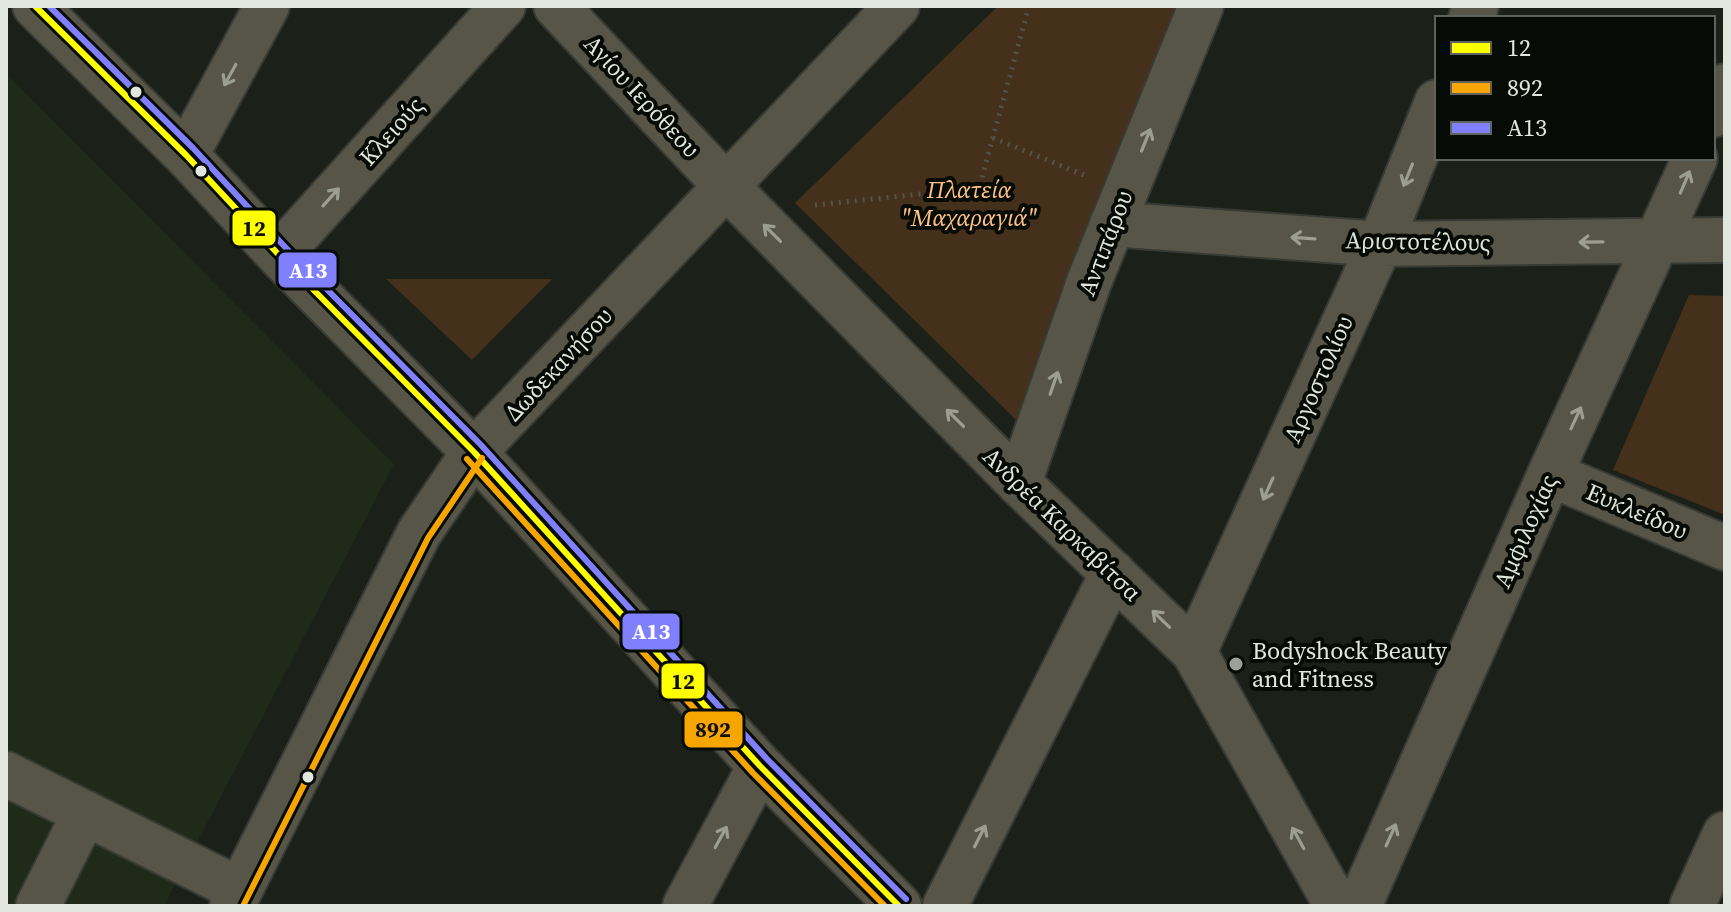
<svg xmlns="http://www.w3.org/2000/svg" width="1731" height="912" font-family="'Source Serif 4',serif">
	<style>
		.built { fill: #1f2a18 }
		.green { fill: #44301b }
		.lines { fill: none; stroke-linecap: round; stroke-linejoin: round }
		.minor-casing { stroke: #373b34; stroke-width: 48 }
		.path { stroke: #54544a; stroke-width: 5; stroke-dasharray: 2 6; stroke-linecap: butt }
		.minor { stroke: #565548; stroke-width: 44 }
		.bus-1-casing { stroke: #070b05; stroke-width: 12 }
		.bus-2-casing { stroke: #070b05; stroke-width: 12 }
		.bus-3-casing { stroke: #070b05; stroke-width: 12 }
		.bus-1 { stroke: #ff0; stroke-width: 6 }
		.bus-2 { stroke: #f7a600; stroke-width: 6 }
		.bus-3 { stroke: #8080ff; stroke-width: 6 }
		.oneway { stroke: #9c9e92 }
		.bus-dot { fill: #e1e7dd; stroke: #070b05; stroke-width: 3 }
		.poi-dot { fill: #9ca198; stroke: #070b05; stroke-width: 3 }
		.labels { text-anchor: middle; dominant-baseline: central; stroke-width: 8; stroke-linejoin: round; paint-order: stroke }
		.street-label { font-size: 24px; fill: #e1e7dd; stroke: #070b05 }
		.park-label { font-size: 24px; font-style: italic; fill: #ffc085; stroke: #070b05 }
		.poi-label { font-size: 24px; fill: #e1e7dd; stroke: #070b05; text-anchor: start }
		.line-badge { stroke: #070b05; stroke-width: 3 }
		.badge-label { font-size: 22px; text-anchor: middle; font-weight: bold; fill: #fff }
		.pale-badge-label { font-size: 22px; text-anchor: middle; font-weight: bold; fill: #111 }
	</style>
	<rect width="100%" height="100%" fill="#1b2018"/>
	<path class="built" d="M6 73 394 464 164 906H6Z"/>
	<path class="green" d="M998 6H1176L1016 420 795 203Z
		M386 279H552L472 360Z
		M1689 295 1725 296V515L1613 470Z"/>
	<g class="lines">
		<defs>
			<path id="minor" d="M35 6 186 155 279 255 474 452 760 766 899 906
				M556 6 727 187 1019 483 1194 652 1337 906
				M1471 18 1476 6
				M1713 115 1725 86
				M186 155 267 6
				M1112 224 1380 244 1725 240
				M279 255 503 6
				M1550 474 1725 548
				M1019 483 1089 282 1201 6
				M1194 652 1380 244 1437 102
				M6 774 240 890
				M38 906 85 813
				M232 906 419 533 474 452 897 6
				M685 906 760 766
				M945 906 1113 573
				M1359 906 1550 474 1695 158
				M1692 906 1725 834"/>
		</defs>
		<use href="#minor" class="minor-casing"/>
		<path class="path" d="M993 138 1084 175
			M815 205 979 188 1029 6"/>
		<use href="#minor" class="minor"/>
		<defs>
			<path id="bus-1" d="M35 6 186 155 279 255 474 452 760 766 899 906"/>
			<path id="bus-2" d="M467 459 753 773 885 906
				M243 906 428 538 482 458"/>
			<path id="bus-3" d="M49 6 193 148 286 248 481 445 767 759 906 899"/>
		</defs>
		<use href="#bus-1" class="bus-1-casing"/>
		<use href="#bus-2" class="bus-2-casing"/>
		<use href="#bus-3" class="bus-3-casing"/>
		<use href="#bus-1" class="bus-1"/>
		<use href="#bus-2" class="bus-2"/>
		<use href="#bus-3" class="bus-3"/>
	</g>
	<defs><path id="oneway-shaft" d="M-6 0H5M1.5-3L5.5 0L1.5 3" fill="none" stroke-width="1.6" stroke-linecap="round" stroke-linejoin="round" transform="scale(2)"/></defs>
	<g class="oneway">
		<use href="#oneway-shaft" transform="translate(230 75) rotate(119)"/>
		<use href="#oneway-shaft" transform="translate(1146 140) rotate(-68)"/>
		<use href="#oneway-shaft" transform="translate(1408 175) rotate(112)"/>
		<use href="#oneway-shaft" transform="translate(1685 182) rotate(-67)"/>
		<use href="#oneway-shaft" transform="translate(331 197) rotate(-48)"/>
		<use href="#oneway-shaft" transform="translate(772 233) rotate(-135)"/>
		<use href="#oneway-shaft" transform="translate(1303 238) rotate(-176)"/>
		<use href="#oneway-shaft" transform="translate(1591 242) rotate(179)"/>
		<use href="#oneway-shaft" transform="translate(1054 383) rotate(-71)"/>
		<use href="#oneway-shaft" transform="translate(955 418) rotate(-135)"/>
		<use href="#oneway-shaft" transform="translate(1576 418) rotate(-65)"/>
		<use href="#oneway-shaft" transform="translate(1268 489) rotate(114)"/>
		<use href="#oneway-shaft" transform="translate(1161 619) rotate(-136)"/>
		<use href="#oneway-shaft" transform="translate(1391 835) rotate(-66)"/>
		<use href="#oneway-shaft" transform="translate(980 836) rotate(-63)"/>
		<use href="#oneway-shaft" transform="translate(721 837) rotate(-61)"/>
		<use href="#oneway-shaft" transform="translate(1298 838) rotate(-119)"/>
	</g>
	<g class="bus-dot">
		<circle cx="136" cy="92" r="7"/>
		<circle cx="201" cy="171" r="7"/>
		<circle cx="308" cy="777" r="7"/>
	</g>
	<circle class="poi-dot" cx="1236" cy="664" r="8"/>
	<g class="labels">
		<g class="street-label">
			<text transform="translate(642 96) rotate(47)">Αγίου Ιερόθεου</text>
			<text transform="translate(391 131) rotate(-48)">Κλειούς</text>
			<text transform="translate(1418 241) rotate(1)">Αριστοτέλους</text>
			<text transform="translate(1105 243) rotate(-69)">Αντιπάρου</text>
			<text transform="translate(558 364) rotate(-47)">Δωδεκανήσου</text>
			<text transform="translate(1318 379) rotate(-66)">Αργοστολίου</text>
			<text transform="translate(1637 511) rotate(23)">Ευκλείδου</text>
			<text transform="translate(1062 524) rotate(44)">Ανδρέα Καρκαβίτσα</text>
			<text transform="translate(1525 531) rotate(-66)">Αμφιλοχίας</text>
		</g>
		<g class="park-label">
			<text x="969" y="189">Πλατεία<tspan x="969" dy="28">"Μαχαραγιά"</tspan></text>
		</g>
		<g class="poi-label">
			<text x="1252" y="650">Bodyshock Beauty<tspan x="1252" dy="28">and Fitness</tspan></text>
		</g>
	</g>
	<g class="line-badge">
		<rect x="231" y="209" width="46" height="38" rx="8" fill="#ff0"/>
		<rect x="277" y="251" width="61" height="38" rx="8" fill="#8080ff"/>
		<rect x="621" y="612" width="60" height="39" rx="8" fill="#8080ff"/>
		<rect x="660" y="662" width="46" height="38" rx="8" fill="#ff0"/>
		<rect x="683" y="710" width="61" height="39" rx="8" fill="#f7a600"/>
	</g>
	<g class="badge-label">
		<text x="308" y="278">A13</text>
		<text x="651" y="639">A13</text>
	</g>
	<g class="pale-badge-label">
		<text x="254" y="236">12</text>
		<text x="683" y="689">12</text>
		<text x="713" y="737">892</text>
	</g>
	<rect width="1731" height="912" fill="none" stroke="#e1e7dd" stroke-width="16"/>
	<rect x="1435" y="16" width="280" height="144" fill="#070b05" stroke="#5e635b" stroke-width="2"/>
	<rect x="1451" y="42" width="40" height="12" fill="#ffff00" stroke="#5e635b" stroke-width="2"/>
	<text x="1507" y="56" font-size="24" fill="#e1e7dd">12</text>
	<rect x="1451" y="82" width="40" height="12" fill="#f7a600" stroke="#5e635b" stroke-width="2"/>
	<text x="1507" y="96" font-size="24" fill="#e1e7dd">892</text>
	<rect x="1451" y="122" width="40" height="12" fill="#8080ff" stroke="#5e635b" stroke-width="2"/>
	<text x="1507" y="136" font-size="24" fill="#e1e7dd">A13</text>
</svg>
